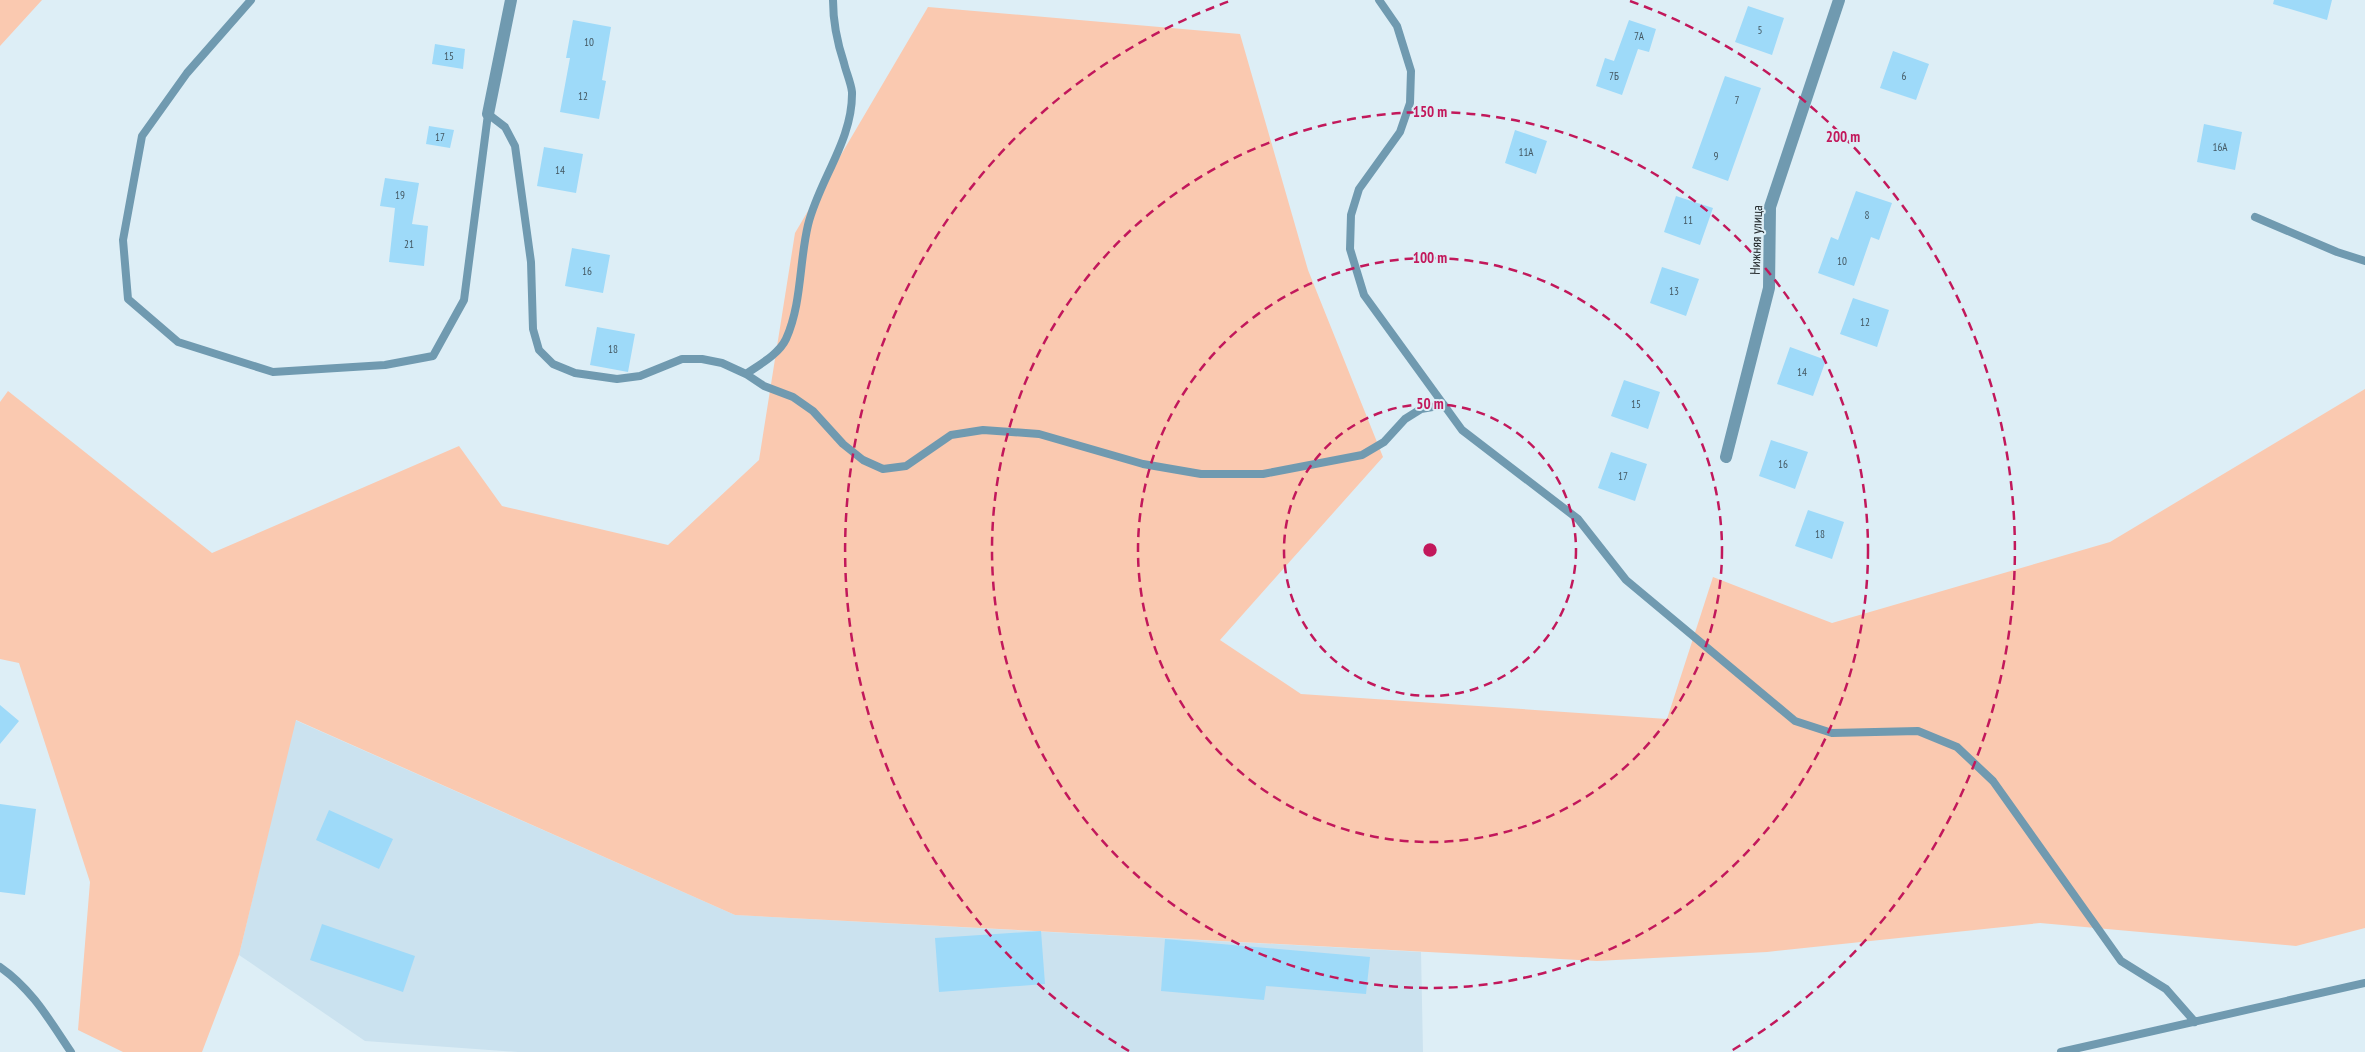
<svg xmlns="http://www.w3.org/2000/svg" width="2365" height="1052" font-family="'PT Sans Narrow',sans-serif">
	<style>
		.built { fill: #cbe2ef }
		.green { fill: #fac9b0 }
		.building { fill: #9edaf9 }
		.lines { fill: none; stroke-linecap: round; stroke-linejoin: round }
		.service { stroke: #709ab0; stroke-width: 8 }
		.minor { stroke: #709ab0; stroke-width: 12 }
		.ring { fill: none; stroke: #c2185b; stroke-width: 2.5; stroke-dasharray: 9 6 }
		.labels { text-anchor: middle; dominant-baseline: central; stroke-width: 4; stroke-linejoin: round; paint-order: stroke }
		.number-label { font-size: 11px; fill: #435761 }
		.street-label { font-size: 14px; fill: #252b2e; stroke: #ddeef6 }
		.centre { fill: #c2185b; stroke: #ddeef6; stroke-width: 2.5 }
		.ring-label { font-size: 15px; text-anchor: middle; font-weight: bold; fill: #c2185b; stroke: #ddeef6; stroke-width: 4; stroke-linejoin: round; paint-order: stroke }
	</style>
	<rect width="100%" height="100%" fill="#ddeef6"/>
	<path class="built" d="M295 720 735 915 1421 952 1423 1052H518L365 1041 239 955Z"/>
	<path class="green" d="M0 0H42L0 46Z
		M928 7 1240 34 1308 270 1383 457 1220 640 1301 694 1667 719 1713 577 1832 623 2110 542 2365 389V928L2296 946 2040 923 1767 952 1597 961 735 915 296 720 239 955 202 1052H123L78 1030 90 882 19 663 0 659V402L8 391 212 553 459 446 502 506 668 545 759 460 795 233Z"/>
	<path class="building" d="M2274 0H2332L2327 20 2273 4Z
		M1748 6 1784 18 1772 55 1735 42Z
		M573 20 611 27 602 80 606 81 599 119 560 112 570 58H566Z
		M1629 20 1656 29 1649 52 1638 49 1622 95 1596 86 1605 58 1614 61Z
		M435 44 465 49 463 69 432 64Z
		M1893 51 1929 64 1916 100 1880 88Z
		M1725 76 1761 88 1728 181 1692 168Z
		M2204 124 2242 132 2235 170 2197 162Z
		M429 126 454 130 450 148 426 144Z
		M1515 130 1547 141 1536 174 1505 163Z
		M544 147 583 154 576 193 537 186Z
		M385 178 419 183 412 224 428 226 424 266 389 262 395 208 380 206Z
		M1856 191 1892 203 1879 240 1871 237 1854 286 1818 273 1831 237 1838 240Z
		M1676 196 1713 208 1700 245 1664 232Z
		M572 248 610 255 603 293 565 286Z
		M1662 267 1699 279 1686 316 1650 303Z
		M1853 298 1889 310 1877 347 1840 334Z
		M597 327 635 334 628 372 590 365Z
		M1790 347 1826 360 1813 396 1777 384Z
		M1624 380 1660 392 1648 429 1611 416Z
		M1771 440 1808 452 1795 489 1759 476Z
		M1611 452 1647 464 1635 501 1598 488Z
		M1808 510 1844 522 1832 559 1795 546Z
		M0 705 19 721 0 744Z
		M0 804 36 809 25 895 0 892Z
		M329 810 393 839 379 869 316 840Z
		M322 924 415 956 403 992 310 960Z
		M1041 931 1045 984 939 992 935 938Z
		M1165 939 1370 957 1366 994 1266 986 1264 1000 1161 991Z"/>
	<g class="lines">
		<path class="service" d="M251 0 187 73 142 136 123 240 128 299 178 342 273 372 385 365 433 356 464 300 488 114
			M1379 0 1397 26 1411 71 1410 103 1400 132 1359 189 1351 215 1350 249 1364 295 1462 430 1578 519 1626 580 1795 721 1832 733 1918 731 1957 747 1993 781 2121 961 2166 989 2195 1022
			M488 114 505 127 515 146 531 262 533 329 539 350 553 364 575 373 617 379 640 376 682 359H702L722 363 746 374 764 386 793 397 813 411 843 444 863 460 883 469 906 466 951 435 983 430 1039 434 1143 464 1201 474H1263L1362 455 1384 442 1405 419 1421 409 1444 405
			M2255 217 2337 252 2365 261
			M746 374C759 365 779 354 786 339 802 303 799 263 808 225 819 180 853 140 852 92 851 83 846 72 844 63 837 42 833 22 833 0
			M0 967C32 989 50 1021 71 1052
			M2061 1052 2365 983"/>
		<path class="minor" d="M488 114 511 0
			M1726 457 1769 288 1770 207 1839 0"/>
	</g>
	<g class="ring">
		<circle cx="1430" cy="550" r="146"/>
		<circle cx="1430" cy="550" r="292"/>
		<circle cx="1430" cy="550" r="438"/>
		<path d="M1129 1051A584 584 0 0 1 1230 1M1630 1A584 584 0 0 1 1731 1051"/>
	</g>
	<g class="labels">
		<g class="number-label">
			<text x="1760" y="30">5</text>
			<text x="1639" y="36">7А</text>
			<text x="589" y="42">10</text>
			<text x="449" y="56">15</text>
			<text x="1614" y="76">7Б</text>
			<text x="1904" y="76">6</text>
			<text x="583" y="96">12</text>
			<text x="1737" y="100">7</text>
			<text x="440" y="137">17</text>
			<text x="2220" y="147">16А</text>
			<text x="1526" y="152">11А</text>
			<text x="1716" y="156">9</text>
			<text x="560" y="170">14</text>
			<text x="400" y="195">19</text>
			<text x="1867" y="215">8</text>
			<text x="1688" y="220">11</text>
			<text x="409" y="244">21</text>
			<text x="1842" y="261">10</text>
			<text x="587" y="271">16</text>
			<text x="1674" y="291">13</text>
			<text x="1865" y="322">12</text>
			<text x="613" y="349">18</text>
			<text x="1802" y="372">14</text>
			<text x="1636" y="404">15</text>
			<text x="1783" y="464">16</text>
			<text x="1623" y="476">17</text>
			<text x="1820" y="534">18</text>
		</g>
		<g class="street-label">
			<text transform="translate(1756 240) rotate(-88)">Нижняя улица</text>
		</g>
	</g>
	<circle cx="1430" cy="550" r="8" class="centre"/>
	<g class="ring-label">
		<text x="1430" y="117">150 m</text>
		<text x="1843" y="142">200 m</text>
		<text x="1430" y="263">100 m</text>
		<text x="1430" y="409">50 m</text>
	</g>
</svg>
